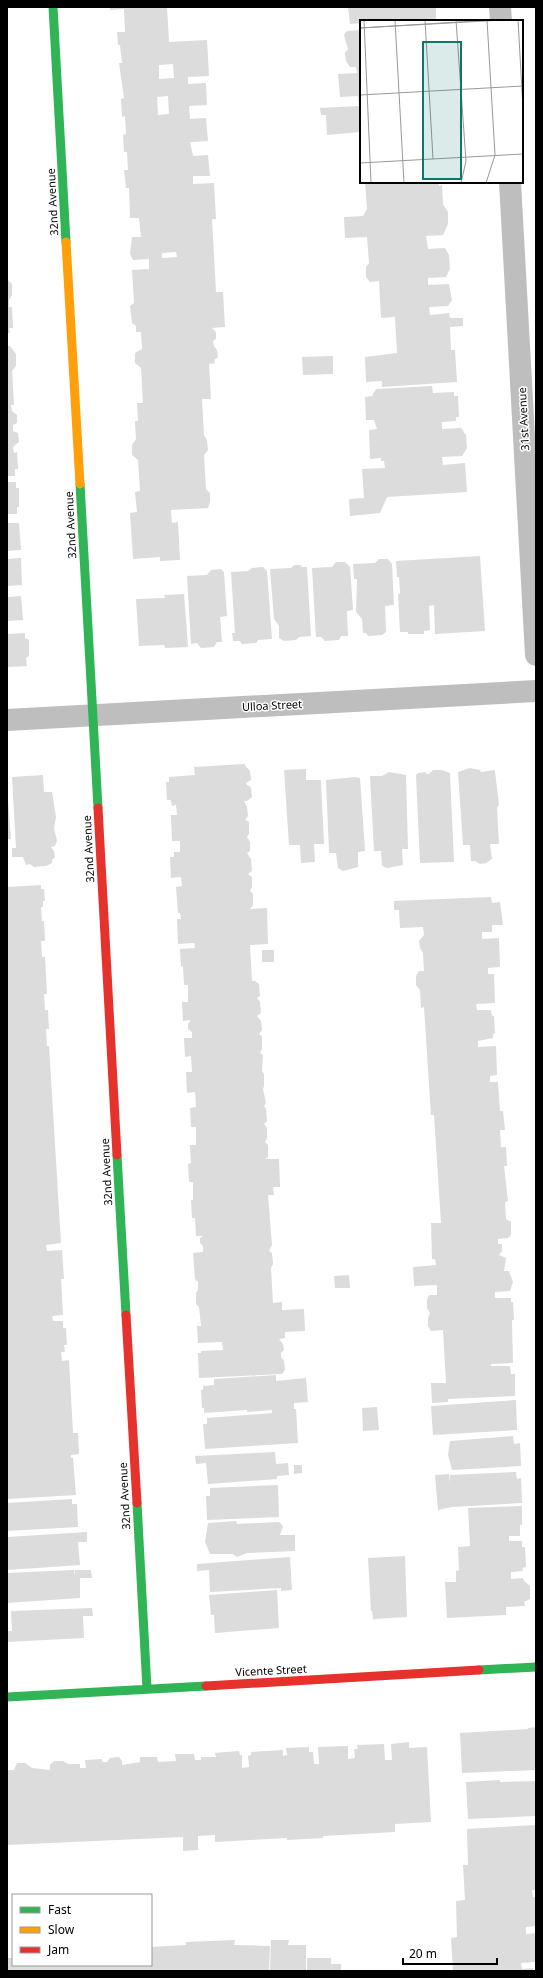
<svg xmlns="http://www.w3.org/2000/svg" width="543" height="1978" font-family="'Noto Sans',sans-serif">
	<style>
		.building { fill: #dcdcdc; fill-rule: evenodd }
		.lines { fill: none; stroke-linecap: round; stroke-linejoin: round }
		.street { stroke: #bebebe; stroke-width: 22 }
		.fast { stroke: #30b455; stroke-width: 9 }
		.slow { stroke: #ff9f0a; stroke-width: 9 }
		.jam { stroke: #e5322d; stroke-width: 9 }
		.labels { text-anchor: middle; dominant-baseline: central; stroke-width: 3; stroke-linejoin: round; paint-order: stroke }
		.street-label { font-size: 11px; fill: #000; stroke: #fff }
		.inset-road { fill: none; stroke: #999; stroke-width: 1 }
		.view { fill: #0f766e; fill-opacity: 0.15; stroke: #0f766e; stroke-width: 2 }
		.inset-edge { fill: none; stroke: #000; stroke-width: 2 }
	</style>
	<rect width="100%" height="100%" fill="#fff"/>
	<path class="building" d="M110 7H167L169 42 207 40 209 76 188 77V84L206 83 207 105 189 106 190 119 206 118 208 141 190 142 193 156 208 155 210 176H193V184L214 183 216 219H212L216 292H223L225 327 212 328 216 332V339L213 341 214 346 217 350 218 357 214 360 215 363 209 364 211 399H202L204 435 207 440 208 450 204 455 206 489 210 493V502L208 508 171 510 172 523 178 522 180 560 160 561V557L133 559 130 513 137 512 135 492 140 491 138 460 132 455V445L136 439 135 421H138L137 403H143L141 368 135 363V353L142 349 141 332H136V326L132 323 130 306 134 303 132 270 149 269V259L133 260 130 254 132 237H141L139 218H130L129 188H126L124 170H128L127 152H124L123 135 126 134 125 116 122 117 121 99 124 98 119 63H122L120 45H118L117 32H125L124 9 110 10ZM173 64 174 78 159 79V65ZM168 96 169 114 158 115 157 97ZM176 252 177 257 162 258V253Z
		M348 7H436V19L435 21H361V23L350 24Z
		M361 30V132L327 135 326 115H321L320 108 359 106 358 96 340 97 338 74 357 73 356 67H350L346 61 345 53 348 49 344 35 347 31Z
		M365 182H438L439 186 442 185 443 204 448 212V224L443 235 426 236 427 242 428 249 445 248 449 255 450 269 446 277 428 278V285L449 284 452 300 448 306 429 307 430 315 449 313 450 318H463V326L450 327 451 350H455L457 382 382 387V381L366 382 365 357 397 353 395 317 381 318 379 281 370 282 366 277V267L369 263 367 237 345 238 344 217 363 216 367 209Z
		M7 279 12 284V295L9 300V307H12L13 328H9L10 333H7Z
		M7 346H10L16 354V366L12 371 14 405H11L12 411 17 415V423L13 425V431L18 433 19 442 13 447 14 453 17 452 18 469H15V476H7Z
		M333 356V374L303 375 302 357Z
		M432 386 433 393 454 392V396H458L459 417H456V421L442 422V429L461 428 466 435 467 448 462 456 442 457 443 465 465 463 467 492 387 497 380 513 350 516 349 499 364 498 362 469 385 468 384 461H381V458L370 459 369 430 377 429 374 420H366L365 397 372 396 376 389Z
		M7 482H16V488H19V507H17V514H7Z
		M7 523H19L21 550 7 551Z
		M480 556 485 631 435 634 434 605 429 606 430 630 424 631V634H408V632H400L398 594H400L399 577H397L396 561Z
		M21 558 22 585 7 586V559Z
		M379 559H388L392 564 394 605 385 606 386 632 382 635 368 636 366 633H363L362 619 356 612 357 579H354L353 564 375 563Z
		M336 562H345L350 567 353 610 347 611 348 636H341L339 640 325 641 321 637H316L312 568 332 567Z
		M294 565H300L302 567H307L311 636 299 637 296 640 284 641 279 638V626L274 619 270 569 291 568Z
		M263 567 267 571 272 639 258 640 256 643 242 644 240 641H233L232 633H235L231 572 248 571 252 568Z
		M221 569 224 572 227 616 220 617 222 642H217L214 647 201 648 197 643 191 644 187 576 207 575 211 570Z
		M184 594 188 647 165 648 164 645 139 646 136 599 165 598 164 595Z
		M21 596 23 620 7 621V597Z
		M25 633V638L29 640V656L26 658 27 666 7 667V634Z
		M244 764 250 771 251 780 246 783 247 785 251 787 252 797 247 801H244L247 807 248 816 245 820 249 822V834L247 837 250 842V851L247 853 251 859 252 871 248 874 252 877V887L250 891 253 894V905L250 909 267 908 268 944 250 945 252 981H255L259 984 260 996 257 998 260 1002 261 1013 257 1016 261 1021 262 1030 259 1034 262 1036V1049L260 1053 263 1055 262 1071 264 1074V1086L263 1089 266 1103 264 1106 266 1109 267 1121 264 1124 267 1128V1138L265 1142 268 1145V1157L265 1159H279L280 1187H273L274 1195H268L272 1245 269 1251 272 1253 273 1264 271 1268 273 1303 282 1302V1310L304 1309 305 1331 285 1332V1338L279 1339 283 1344 284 1350 281 1353V1357L284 1361 285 1370 282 1374 199 1378 198 1353H201V1351L223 1350 222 1342 198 1343 197 1326H201L199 1307 196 1304V1293L198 1290V1282L195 1279 193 1253 203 1252V1246L200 1243V1238L203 1236H196L195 1218H192L191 1200H193V1182H189L188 1164 191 1163 190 1145H196V1127H191L190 1108 196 1107 195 1092 187 1093 186 1072H192L191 1056 185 1057 184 1038H192V1032L188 1029V1024L191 1020 183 1021 182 1002H188V985H184L183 966 181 967 180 949 195 948 194 943 178 944 177 919H181L180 913H178L176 887 182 886 181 877 171 878 170 857H174V852H180V841H172L171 815H177L176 805 172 806 171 800H167L166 782H169V777L195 775 194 767Z
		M470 768 480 770 481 772 494 770 495 771 499 805 497 808 499 844H490L492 859 486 863 480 864 475 861H471L470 845H463L458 772Z
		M306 769V780H321L324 844H314L315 862 301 863 300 845H289L284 770Z
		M433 770H442L450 773 454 862 420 863 416 775 418 773 426 772V774H429Z
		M389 772 406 775 408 849H402L403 865 387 868 382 866 381 851H374L370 776H382Z
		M43 775 44 792H52L56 817 54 828 57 841 55 846 51 847 54 851 55 857 52 860V863L46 866 34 867 30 864 26 865 23 857H12V848H16L12 777Z
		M355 777 360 778 365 851 358 852V867L343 871 338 868 336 853H329L326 780Z
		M7 786 11 839H7Z
		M41 885V889H44L45 901H43V907H41L42 921H44L45 941H41L42 957H45L47 994H44L45 1010H48L49 1029H46L47 1046H49L61 1243 46 1245 47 1251 62 1250 64 1279H61L63 1315 52 1316 53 1321H63V1328H66L67 1345H64L65 1352H61L62 1361 69 1360 73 1433H78L79 1454 71 1455V1458H73L76 1495 7 1499V887Z
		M491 897 492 903 500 902 503 925H492V932H482V939L499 938 500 967 488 968V974H494L495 1003 476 1004 477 1010H491L492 1016H494L495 1033 493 1034V1038L478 1041V1047L496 1046 497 1075 490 1076V1082H498L500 1111H503L505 1130H500L501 1147H506L507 1166H504L508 1201 505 1202 506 1219 511 1222V1235L508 1238 498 1239V1244H502V1251L499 1255 506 1258 504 1271H509L513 1282 510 1291 495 1292V1298H511V1302H513L514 1320H512L513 1363 491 1364V1366H510L511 1374H515V1396L448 1399V1402L432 1403 431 1383H446L443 1330 431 1331 428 1326V1318L430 1313 427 1308V1300L429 1295H437V1285L414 1286 413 1267 436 1265 435 1259H432L431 1223H441L434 1115H431L424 1007 421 1008 420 990 416 985V976L419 971H424L423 953 420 948 419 941 424 935 423 927 400 928 399 910H394V901Z
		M262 950H274V962H262Z
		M349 1275 350 1288H335L334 1276Z
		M276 1375V1381L306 1378 308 1402 294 1403V1409H296L298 1443 205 1449 203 1424H207V1418L272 1413V1410L247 1412V1410L204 1413V1408H202L201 1390H203V1386L214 1385V1379Z
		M516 1400 517 1430 433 1435 431 1406Z
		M377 1407 379 1430 363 1431 362 1408Z
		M513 1436 514 1444 520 1443 521 1466 452 1470 448 1455 450 1441Z
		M275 1452 276 1464 288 1463 289 1475 277 1476V1479L208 1484 206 1463 196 1464 195 1456Z
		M294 1465H302V1473L294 1474Z
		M516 1472 517 1479 521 1478 522 1503 452 1507 438 1510 435 1475 449 1474 450 1483V1475Z
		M278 1485 279 1517 207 1520 206 1496H210V1488Z
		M72 1499V1504H77L78 1527 7 1531V1503Z
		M522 1506V1525H520V1536H509V1541H522V1547H525L526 1567 522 1568 523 1571 511 1572V1579L523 1578 524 1581 530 1586V1599L524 1602 525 1606 506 1607V1615L447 1618 445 1582H456V1571L459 1570 458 1547 470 1546 468 1508Z
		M236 1521 237 1524 279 1522 283 1526 280 1535H295V1551L247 1553 237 1557 232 1554H210L205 1542 208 1523Z
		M87 1532V1542H78L80 1565 7 1570V1537Z
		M405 1556 407 1617 373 1619 372 1611H371L368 1558Z
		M290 1557 292 1590 281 1591V1588L210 1592 209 1570 197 1571V1564Z
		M74 1570 75 1577V1570H91L92 1578H80V1598L7 1603V1573Z
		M277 1590 279 1628 215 1633 214 1615H211L209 1595Z
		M92 1608 93 1616H83L84 1638 7 1642V1631H12L11 1611Z
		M536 1727V1770L462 1773 460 1733 528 1729V1728Z
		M409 1742V1748L427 1747 431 1822 395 1824V1832L323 1836V1838L287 1840V1838L215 1842V1835L198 1836V1850L183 1851V1837L7 1845V1770H14L17 1763H25L32 1768 50 1770V1765L54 1761H63L68 1764H80V1768H86L85 1760 102 1759V1762H107L110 1758 119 1757 122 1761V1765L140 1762V1757H157L158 1762 176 1761 175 1754H194L195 1760H201V1757H216L215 1753 239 1751 240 1755H242V1768L249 1767 248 1756 251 1755V1752L283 1750V1756L287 1755 286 1748 309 1747V1752H313L314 1764H319L318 1747 348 1746V1759L355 1758 354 1749H358L357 1745 384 1744 385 1760H392L391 1744Z
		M500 1780V1782L536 1781V1816L468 1819 466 1782Z
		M536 1825V1890H532L533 1897H536V1926L526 1927V1934L536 1933V1962L521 1963 522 1969 533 1968V1971H453L451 1938 457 1937 456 1901 465 1900 463 1865H468L467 1829Z
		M235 1940 234 1945 270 1946 269 1971H7V1958H13V1965H151V1947L186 1945V1942Z
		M271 1940H289L288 1945H306V1971H270Z
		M307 1958H331V1964H341V1971H307Z"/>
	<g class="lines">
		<path class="street" d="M500 7 501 21
			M510 182 536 655
			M7 720 536 691"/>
		<path class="fast" d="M53 7 66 242
			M80 484 98 808
			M117 1155 126 1315
			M137 1503 147 1689
			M479 1670 536 1667
			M7 1697 206 1686"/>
		<path class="slow" d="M66 242 80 484"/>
		<path class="jam" d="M98 808 117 1155
			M126 1315 137 1503
			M206 1686 479 1670"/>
	</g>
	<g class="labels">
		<g class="street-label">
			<text transform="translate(52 202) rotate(-93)">32nd Avenue</text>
			<text transform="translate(523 419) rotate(-93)">31st Avenue</text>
			<text transform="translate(70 525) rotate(-93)">32nd Avenue</text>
			<text transform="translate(272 705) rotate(-3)">Ulloa Street</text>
			<text transform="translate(88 849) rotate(-93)">32nd Avenue</text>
			<text transform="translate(106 1172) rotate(-93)">32nd Avenue</text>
			<text transform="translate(124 1496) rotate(-93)">32nd Avenue</text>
			<text transform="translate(271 1670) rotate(-3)">Vicente Street</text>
		</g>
	</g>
	<g transform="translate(360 20)">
		<rect width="163" height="163" fill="#fff"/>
		<path class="inset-road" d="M4 0 11 163M35 0 44 163M65 0 73 139M96 0 106 141 101 163M158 0 163 88M0 8 132 0M0 8 143 0M0 75 163 66M0 143 163 134M126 163 135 135 127 0"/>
		<path class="view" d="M63 22H101V159H63Z"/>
		<rect width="163" height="163" class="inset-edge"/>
	</g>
	<rect width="543" height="1978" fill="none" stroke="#000000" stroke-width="16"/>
	<rect x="12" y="1894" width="140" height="72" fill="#ffffff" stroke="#999999"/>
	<rect x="20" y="1907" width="20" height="6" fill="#30b455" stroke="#999999"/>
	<text x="48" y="1914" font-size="12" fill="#000000">Fast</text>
	<rect x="20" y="1927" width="20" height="6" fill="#ff9f0a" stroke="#999999"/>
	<text x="48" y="1934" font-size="12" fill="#000000">Slow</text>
	<rect x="20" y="1947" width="20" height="6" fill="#e5322d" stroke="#999999"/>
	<text x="48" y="1954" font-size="12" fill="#000000">Jam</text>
	<path d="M403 1958v6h94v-6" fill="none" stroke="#000000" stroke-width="2"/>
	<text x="409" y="1958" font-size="12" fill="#000000" stroke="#ffffff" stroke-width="3" paint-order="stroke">20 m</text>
</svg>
